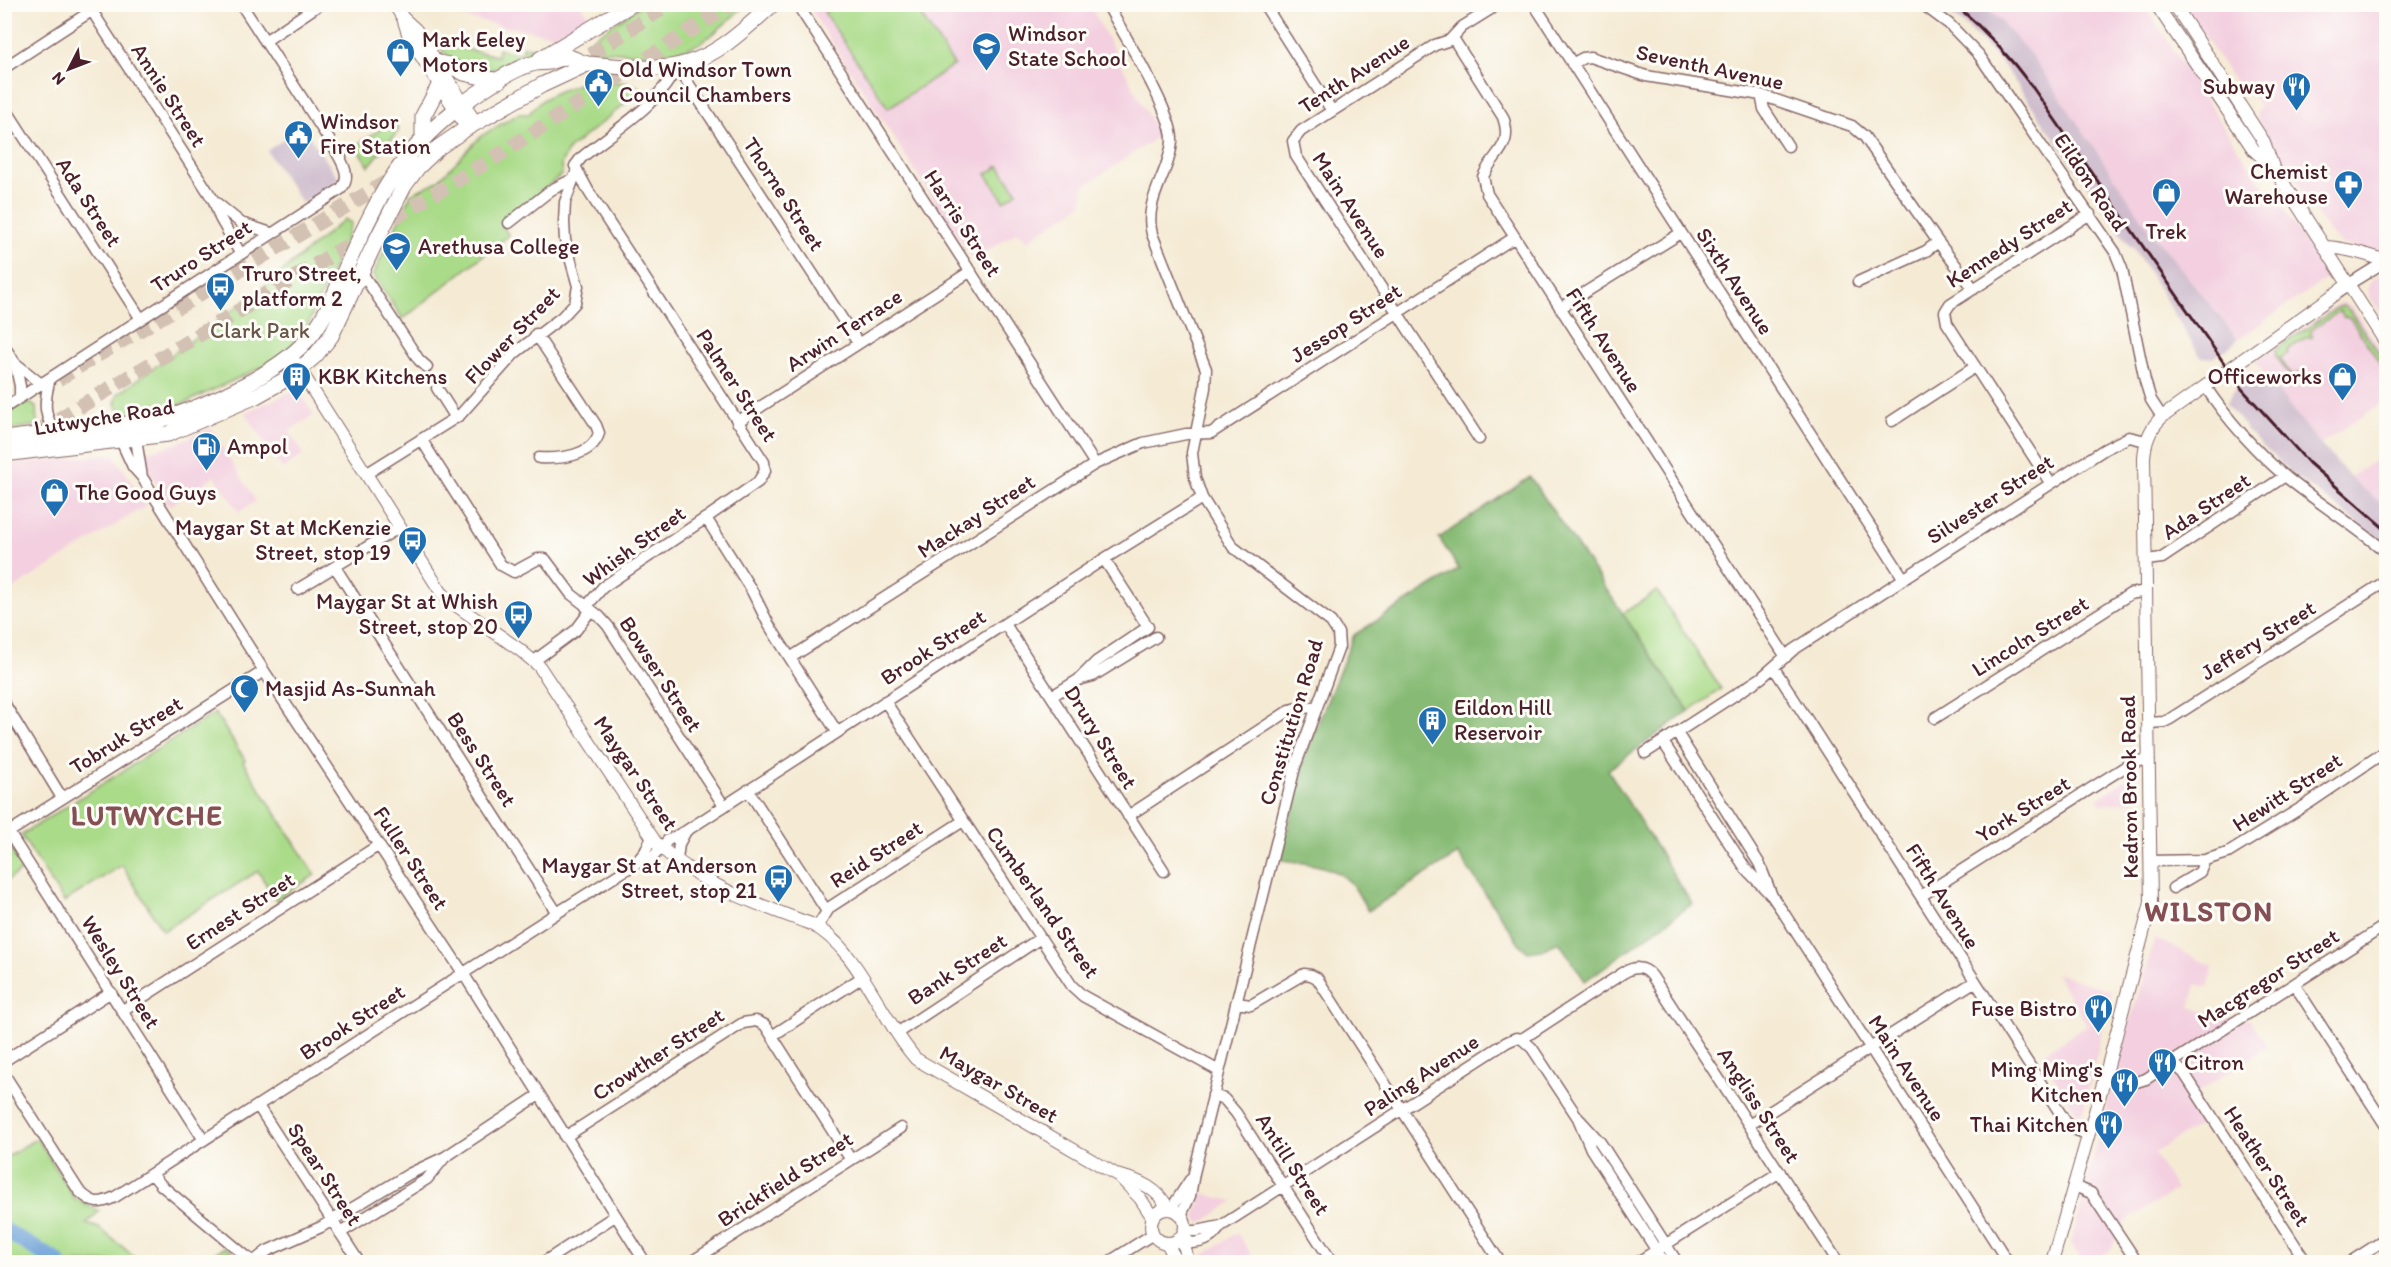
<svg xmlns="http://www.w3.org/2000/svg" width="2391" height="1267" font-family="Itim,sans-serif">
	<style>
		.built { fill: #f3cfdf }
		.industrial { fill: #cfbdce }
		.green { fill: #aadb89; stroke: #7a7d5a; stroke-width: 1.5 }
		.forest { fill: #87bb75; stroke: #686d50; stroke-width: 1.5 }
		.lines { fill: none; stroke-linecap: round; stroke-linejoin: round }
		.river { stroke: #6a9fd7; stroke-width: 16 }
		.highway-tunnel { stroke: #d3c2b3; stroke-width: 15; stroke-dasharray: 15 8; stroke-linecap: butt }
		.minor-casing { stroke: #866666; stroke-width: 13 }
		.major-casing { stroke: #866666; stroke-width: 14 }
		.highway-casing { stroke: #866666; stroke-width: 17 }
		.minor { stroke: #fff; stroke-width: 10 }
		.major { stroke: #fff; stroke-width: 12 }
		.highway { stroke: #fff; stroke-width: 15 }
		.rail { stroke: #4a1f2b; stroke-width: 3 }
		.labels { text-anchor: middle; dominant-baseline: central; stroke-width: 6; stroke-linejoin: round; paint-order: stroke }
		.poi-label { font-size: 22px; fill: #4a1f2b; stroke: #fdfcf7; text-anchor: start }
		.street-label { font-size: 22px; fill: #4a1f2b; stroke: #fdfcf7 }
		.park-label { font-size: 22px; fill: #675747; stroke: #fdfcf7 }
		.district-label { font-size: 28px; font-weight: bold; letter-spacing: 1.5px; fill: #854f53; stroke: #fdfcf7 }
	</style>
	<rect width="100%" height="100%" fill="#fdfcf7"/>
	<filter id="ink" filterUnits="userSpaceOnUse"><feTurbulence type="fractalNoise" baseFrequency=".0167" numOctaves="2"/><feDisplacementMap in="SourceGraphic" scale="12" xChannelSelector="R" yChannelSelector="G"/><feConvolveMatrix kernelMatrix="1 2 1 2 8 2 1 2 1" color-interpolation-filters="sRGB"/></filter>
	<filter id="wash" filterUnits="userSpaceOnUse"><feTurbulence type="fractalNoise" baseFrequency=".008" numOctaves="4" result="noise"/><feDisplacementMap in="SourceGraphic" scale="24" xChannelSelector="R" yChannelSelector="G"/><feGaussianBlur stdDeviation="1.35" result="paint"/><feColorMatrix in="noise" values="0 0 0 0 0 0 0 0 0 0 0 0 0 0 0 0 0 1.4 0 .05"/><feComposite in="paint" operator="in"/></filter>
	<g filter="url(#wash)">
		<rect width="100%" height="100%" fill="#f5ebd5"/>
		<path class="built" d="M807 4 1090 5 1159 136 1084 186 1082 204 1027 241 1018 231 973 260Z
			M415 5H581L589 17 557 36 498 25 419 7Z
			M1982 5H2144L2274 203 2279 201 2325 273 2326 279 2238 339 2149 229 2033 57 1998 18Z
			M2184 5H2386V249L2370 252 2342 244 2328 231 2258 122 2256 114 2260 106 2248 89 2236 84Z
			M2386 270V314L2383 316 2369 295 2368 287 2371 281Z
			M2341 302 2351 306 2386 357V401L2320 444 2255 361Z
			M294 391 300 393 314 415 289 431 304 454 282 469 245 412Z
			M210 428 256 501 239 512 215 476 169 506 147 467 144 453 175 444Z
			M2386 453V503L2384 505 2350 477Z
			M113 454 147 505 5 594V465Z
			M2136 772 2135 801 2100 805 2098 799Z
			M2155 938 2213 967 2208 987 2196 984 2190 1007 2228 1017 2250 1020 2268 1047 2185 1100 2201 1124 2154 1153 2176 1190 2123 1223 2111 1250 2091 1262H2083L2071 1244 2115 1071Z
			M2055 973 2112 991 2083 1111 2080 1114H2077L2041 1055 2087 1025Z
			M1203 1194 1234 1201 1200 1224 1195 1216Z
			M1237 1233 1256 1261 1197 1262V1259Z"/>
		<path class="industrial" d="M1936 5H1982L1998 18 2033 57 2149 229 2238 339 2227 349 2212 358 2201 357 2133 247 2131 248 2002 63 1964 24Z
			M302 126 339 179 302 203 267 151Z
			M2264 373 2320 444 2350 477 2386 507V547L2348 515 2292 474 2254 438 2226 404 2235 389 2249 378Z"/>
		<path class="green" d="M642 5H746C731 17 709 41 691 47 661 58 623 52 593 50L590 42 594 37Z
			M835 5H914L954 65 888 108 824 12Z
			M443 44 497 56 498 49 521 54 524 46 537 48 489 71C472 72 452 63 442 50Z
			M585 82C600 83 631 78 642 90L569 149 561 164 562 174 502 226 509 235 403 319 373 275 411 194 438 181 481 136 518 114H529C543 94 562 90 585 82Z
			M393 121 399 130 369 166 355 146Z
			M999 166 1017 192 1004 201 986 174Z
			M345 219 351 223 346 238 305 331 284 353 264 366 185 403 142 417H128L121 414 115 403 118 394 260 290Z
			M2343 306 2349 310 2386 363V372L2350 318 2344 317 2340 311 2310 331 2313 336 2311 338 2308 336 2287 350 2288 353 2280 358 2292 377 2298 373V376L2291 378 2276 356 2275 350 2337 308Z
			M26 401 36 407 37 425 5 430V416Z
			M1657 591 1721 689 1689 711 1622 614Z
			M215 713 245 760 243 762 315 875 276 900 258 871 163 931 122 865 64 902 21 835Z
			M4 838 22 870 5 882H4Z
			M37 1138 74 1198 99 1211 86 1224 99 1228 141 1262H5V1158Z
			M225 1247 245 1262H199Z"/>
		<path class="forest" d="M1530 477 1689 711 1608 770 1692 904 1585 981 1559 942 1542 950 1528 952 1521 946 1458 854 1368 911C1363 903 1359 894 1353 886 1338 865 1305 863 1281 860L1302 763 1354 635 1459 569 1439 538Z"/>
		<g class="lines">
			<path class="river" d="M4 1230 58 1262"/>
		</g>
	</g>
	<g filter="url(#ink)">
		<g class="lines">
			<path class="highway-tunnel" d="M571 67 669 4
				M38 391 393 178
				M39 431 502 153 731 4"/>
			<defs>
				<path id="minor" d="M241 4 341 158
					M797 4 1095 464
					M1107 4C1122 32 1174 114 1172 141 1170 173 1143 200 1152 234L1206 369 1205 388 1192 453 1195 478 1202 498 1233 547 1331 622 1338 633 1339 647 1295 767 1194 1173 1190 1196 1181 1215
					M1264 4 1332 111
					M1534 4 1904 579
					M1922 4 1949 24 1979 55 2115 252 2122 269 2145 381 2151 400 2162 417
					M92 11 214 201 220 218 240 253
					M1453 38 1503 117C1514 148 1493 152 1483 177L1487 194 1786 657
					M265 41 320 4
					M1572 64 1583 58 1590 57 1646 76 1761 95 1852 126 1864 136 1938 242 1974 289
					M677 66C660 105 613 131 581 158L575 166 589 192 764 462 765 471 758 482 706 518 752 591 769 625 837 732
					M677 66 858 343
					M4 68 102 4
					M1761 95 1764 109 1788 146
					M4 106 141 319
					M214 201 241 223 271 233
					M509 223 551 190 573 179
					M362 273 419 360 427 367
					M1858 282 1926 251 1938 242
					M2349 284 2386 261
					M1560 308 1681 233
					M536 334 596 425 599 433C592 457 559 459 539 458
					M4 346 15 363 41 384
					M15 363 20 386V398
					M50 378C44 401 42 419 60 436
					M2205 386C2226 418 2257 453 2286 477 2318 503 2354 525 2386 552
					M437 388 456 418
					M4 408 341 189C351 178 344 165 337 153
					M1892 421 1975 367
					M737 422 971 271
					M135 433 142 477
					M421 439 501 565 514 572 538 559H545L571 594 599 616 608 626 724 806
					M1479 439 1296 156 1293 141 1301 131 1435 45 1450 40 1462 27 1499 4
					M121 441 133 467 142 477 264 671 463 973 645 1262
					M366 474 460 415 515 353 562 317 575 303 578 286 565 240 564 222 565 202 577 170
					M2051 484 1947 323 1945 312 1950 304 2090 214
					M2146 560 2162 558 2285 476
					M335 567 557 913
					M298 589 400 527
					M586 607 603 587 706 518
					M1005 624 1164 871
					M790 658 1095 464 1143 443 1186 434 1211 433 1515 237
					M534 661 576 630 591 610
					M1774 668 2069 1127 2088 1135
					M1078 680 1093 676 1156 637
					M1052 696 1078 680 1096 662 1148 627 1104 559
					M885 701 1072 986 1083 996 1219 1071
					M4 703 62 798
					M1935 718 2130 594 2146 591
					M2148 723 2164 722 2170 719 2386 581
					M1677 733 1759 863 1772 896
					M1663 742 1746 869 1772 896 1785 915 2008 1262
					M1645 753 1761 678 1793 650 2105 449 2129 437 2146 441
					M748 790 826 910
					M1128 816 1290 710 1300 707 1315 708
					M4 825 204 1140
					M9 832 264 671
					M677 860 679 844 686 831
					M2151 861 2205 860 2228 853 2309 803 2386 751
					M635 864 645 852 652 837
					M2173 888 2200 872 2205 860
					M1921 896 2128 765 2137 761 2149 760
					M817 927 830 907 963 821
					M2294 984 2386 1126
					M1236 1003 1251 1005 1304 974 1311 975 1317 978 1500 1262
					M123 1010 379 845
					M897 1033 1039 939
					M772 1036 861 978
					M1522 1039 1532 1048 1578 1118 1591 1149 1664 1262
					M4 1061 111 992
					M2172 1062 2184 1073 2306 1262
					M4 1074 79 1191C93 1204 98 1205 115 1197L557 913 635 864 653 857 668 840 686 831 1104 559 1202 498
					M2105 1077 2133 1083 2146 1079 2386 925
					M1213 1095 1224 1099 1236 1113 1332 1262
					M258 1106 359 1262
					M1580 1120 1600 1142 1677 1262
					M1749 1125 1974 982
					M565 1137 743 1023 756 1021 765 1025 851 1160
					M152 1174 161 1185 253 1262 267 1251 321 1227 409 1174 445 1157 539 1095
					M2074 1186 2091 1193 2137 1262
					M1171 1209 1190 1180
					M1184 1231H1197L1221 1226
					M340 1233 427 1179 445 1157
					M1182 1235 1191 1243C1206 1242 1212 1238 1221 1226L1507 1042 1516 1038 1522 1039 1623 973C1634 967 1643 965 1652 976L1838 1262
					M544 1262 615 1216
					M691 1262 901 1128
					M1109 1262 1153 1234
					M1638 1262 1780 1172
					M2350 1262 2386 1239"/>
				<path id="major" d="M394 4 403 18 409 37 467 128
					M2156 4 2254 150 2272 166
					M2174 4 2264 142 2273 167 2386 343
					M404 19 416 30 476 123
					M2326 247C2344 248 2369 255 2386 261
					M295 362 441 592 450 601 520 650 539 666 656 843C702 886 754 903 811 924 858 947 881 1020 916 1059L1119 1176 1140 1198 1153 1218
					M1120 1176C1139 1180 1160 1190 1168 1209
					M1151 1226a17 17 0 1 1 34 0a17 17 0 1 1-34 0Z
					M1179 1238 1185 1248 1188 1262
					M1167 1243 1177 1262
					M2052 1262 2105 1077 2151 903 2144 458C2145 441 2150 428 2162 417L2349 284"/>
				<path id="highway" d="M540 59 632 4
					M438 63 449 65 464 73 499 81
					M423 138V116L440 84
					M4 439 160 420C205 407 283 372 312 334 328 313 338 286 349 261 378 197 398 156 454 111 472 96 513 67 536 63 540 62 545 63 549 62 555 61 561 57 567 57 574 58 581 63 588 64 620 66 656 73 688 63 721 53 747 27 773 4
					M4 454 168 434 256 396 290 377 315 356 331 336 374 245 404 186 418 167 439 147 467 128 542 85 587 64"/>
			</defs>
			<use href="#minor" class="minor-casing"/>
			<use href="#major" class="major-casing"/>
			<use href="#highway" class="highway-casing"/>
			<use href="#minor" class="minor"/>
			<use href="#major" class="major"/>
			<use href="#highway" class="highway"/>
			<path class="rail" d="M1955 4C1985 30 2010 57 2033 88L2242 389 2309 463 2386 530"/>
		</g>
	</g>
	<defs>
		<symbol id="school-pin" viewBox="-11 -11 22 30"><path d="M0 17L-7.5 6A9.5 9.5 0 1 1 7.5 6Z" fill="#1f6fb2" stroke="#fdfcf7"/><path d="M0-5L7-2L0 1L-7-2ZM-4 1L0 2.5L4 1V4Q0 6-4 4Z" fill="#fff"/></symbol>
		<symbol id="shop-pin" viewBox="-11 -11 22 30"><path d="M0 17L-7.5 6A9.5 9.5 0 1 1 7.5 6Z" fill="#1f6fb2" stroke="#fdfcf7"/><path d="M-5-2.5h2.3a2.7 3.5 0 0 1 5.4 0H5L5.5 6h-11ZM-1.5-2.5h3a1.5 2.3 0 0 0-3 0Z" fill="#fff"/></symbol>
		<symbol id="civic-pin" viewBox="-11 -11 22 30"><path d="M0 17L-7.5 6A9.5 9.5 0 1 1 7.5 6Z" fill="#1f6fb2" stroke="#fdfcf7"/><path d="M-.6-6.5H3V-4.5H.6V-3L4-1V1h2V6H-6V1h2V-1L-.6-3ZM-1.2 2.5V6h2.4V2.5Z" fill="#fff"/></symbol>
		<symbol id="restaurant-pin" viewBox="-11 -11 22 30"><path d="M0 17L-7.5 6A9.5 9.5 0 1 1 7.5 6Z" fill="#1f6fb2" stroke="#fdfcf7"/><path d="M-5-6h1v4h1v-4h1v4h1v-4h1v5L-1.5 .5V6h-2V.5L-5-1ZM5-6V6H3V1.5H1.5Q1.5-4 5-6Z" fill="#fff"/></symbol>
		<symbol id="pharmacy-pin" viewBox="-11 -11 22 30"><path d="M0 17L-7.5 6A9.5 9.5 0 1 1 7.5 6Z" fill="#1f6fb2" stroke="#fdfcf7"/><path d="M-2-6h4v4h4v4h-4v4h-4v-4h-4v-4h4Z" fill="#fff"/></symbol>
		<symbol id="bus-pin" viewBox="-11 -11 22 30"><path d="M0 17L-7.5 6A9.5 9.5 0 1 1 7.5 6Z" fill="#1f6fb2" stroke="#fdfcf7"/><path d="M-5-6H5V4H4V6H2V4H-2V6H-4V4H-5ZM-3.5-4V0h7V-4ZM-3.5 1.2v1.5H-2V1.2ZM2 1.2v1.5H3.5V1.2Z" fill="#fff"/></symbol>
		<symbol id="building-pin" viewBox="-11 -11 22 30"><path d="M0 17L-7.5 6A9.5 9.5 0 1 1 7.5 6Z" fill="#1f6fb2" stroke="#fdfcf7"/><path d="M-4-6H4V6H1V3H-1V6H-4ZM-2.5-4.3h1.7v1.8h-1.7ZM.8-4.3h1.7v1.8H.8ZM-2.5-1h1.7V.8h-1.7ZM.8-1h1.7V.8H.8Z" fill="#fff"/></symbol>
		<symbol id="fuel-pin" viewBox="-11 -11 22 30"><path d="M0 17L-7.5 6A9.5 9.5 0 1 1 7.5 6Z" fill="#1f6fb2" stroke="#fdfcf7"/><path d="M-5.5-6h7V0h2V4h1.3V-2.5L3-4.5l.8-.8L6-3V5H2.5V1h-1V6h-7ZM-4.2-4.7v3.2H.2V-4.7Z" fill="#fff"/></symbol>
		<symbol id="mosque-pin" viewBox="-11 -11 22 30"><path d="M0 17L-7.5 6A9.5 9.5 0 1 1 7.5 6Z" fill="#1f6fb2" stroke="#fdfcf7"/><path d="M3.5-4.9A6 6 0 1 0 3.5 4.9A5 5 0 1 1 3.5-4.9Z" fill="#fff"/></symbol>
	</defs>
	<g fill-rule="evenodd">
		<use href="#school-pin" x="970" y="30" width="33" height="45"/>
		<use href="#shop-pin" x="384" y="36" width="33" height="45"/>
		<use href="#civic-pin" x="582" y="66" width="33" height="45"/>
		<use href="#restaurant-pin" x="2280" y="70" width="33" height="45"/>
		<use href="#civic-pin" x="282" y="118" width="33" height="45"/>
		<use href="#pharmacy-pin" x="2332" y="168" width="33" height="45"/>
		<use href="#shop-pin" x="2150" y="176" width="33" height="45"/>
		<use href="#school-pin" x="380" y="230" width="33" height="45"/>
		<use href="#bus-pin" x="204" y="270" width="33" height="45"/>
		<use href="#building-pin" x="280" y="360" width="33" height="45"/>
		<use href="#shop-pin" x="2326" y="360" width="33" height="45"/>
		<use href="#fuel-pin" x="190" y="430" width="33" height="45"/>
		<use href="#shop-pin" x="38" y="476" width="33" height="45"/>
		<use href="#bus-pin" x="396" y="524" width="33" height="45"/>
		<use href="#bus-pin" x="502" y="598" width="33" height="45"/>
		<use href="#mosque-pin" x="228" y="672" width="33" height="45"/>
		<use href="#building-pin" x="1416" y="704" width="33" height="45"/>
		<use href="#bus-pin" x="762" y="862" width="33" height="45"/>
		<use href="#restaurant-pin" x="2082" y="992" width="33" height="45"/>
		<use href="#restaurant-pin" x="2146" y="1046" width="33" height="45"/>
		<use href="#restaurant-pin" x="2108" y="1066" width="33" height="45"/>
		<use href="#restaurant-pin" x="2092" y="1108" width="33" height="45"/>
	</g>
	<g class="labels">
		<g class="poi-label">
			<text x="1008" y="33">Windsor<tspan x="1008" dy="25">State School</tspan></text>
			<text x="422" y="39">Mark Eeley<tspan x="422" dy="25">Motors</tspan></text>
			<text x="619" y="69">Old Windsor Town<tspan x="619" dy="25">Council Chambers</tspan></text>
			<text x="2275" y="86" text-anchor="end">Subway</text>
			<text x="320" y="121">Windsor<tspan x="320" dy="25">Fire Station</tspan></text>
			<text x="2328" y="171" text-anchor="end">Chemist<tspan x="2328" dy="25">Warehouse</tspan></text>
			<text x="2166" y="231" text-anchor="middle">Trek</text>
			<text x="418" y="246">Arethusa College</text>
			<text x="242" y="273">Truro Street,<tspan x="242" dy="25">platform 2</tspan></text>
			<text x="318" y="376">KBK Kitchens</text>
			<text x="2322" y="376" text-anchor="end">Officeworks</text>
			<text x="227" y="446">Ampol</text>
			<text x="75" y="492">The Good Guys</text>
			<text x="391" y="527" text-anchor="end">Maygar St at McKenzie<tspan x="391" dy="25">Street, stop 19</tspan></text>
			<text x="498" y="601" text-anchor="end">Maygar St at Whish<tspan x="498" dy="25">Street, stop 20</tspan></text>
			<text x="265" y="688">Masjid As-Sunnah</text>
			<text x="1454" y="707">Eildon Hill<tspan x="1454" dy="25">Reservoir</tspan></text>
			<text x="757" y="865" text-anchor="end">Maygar St at Anderson<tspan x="757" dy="25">Street, stop 21</tspan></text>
			<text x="2077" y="1008" text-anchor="end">Fuse Bistro</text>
			<text x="2184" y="1062">Citron</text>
			<text x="2103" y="1069" text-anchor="end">Ming Ming's<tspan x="2103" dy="25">Kitchen</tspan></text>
			<text x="2088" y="1124" text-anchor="end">Thai Kitchen</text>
		</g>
		<g class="street-label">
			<text transform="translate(1710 67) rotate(12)">Seventh Avenue</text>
			<text transform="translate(1354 74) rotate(-33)">Tenth Avenue</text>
			<text transform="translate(169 95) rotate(57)">Annie Street</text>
			<text transform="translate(2091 182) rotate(56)">Eildon Road</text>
			<text transform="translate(784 194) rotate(57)">Thorne Street</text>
			<text transform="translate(89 202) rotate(57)">Ada Street</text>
			<text transform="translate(1351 205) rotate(57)">Main Avenue</text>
			<text transform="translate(963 223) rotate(57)">Harris Street</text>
			<text transform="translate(2009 243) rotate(-33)">Kennedy Street</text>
			<text transform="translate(201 256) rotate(-33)">Truro Street</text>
			<text transform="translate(1735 281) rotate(57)">Sixth Avenue</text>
			<text transform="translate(1346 323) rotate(-33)">Jessop Street</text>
			<text transform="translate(844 330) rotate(-33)">Arwin Terrace</text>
			<text transform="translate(512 335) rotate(-46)">Flower Street</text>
			<text transform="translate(1604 340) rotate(57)">Fifth Avenue</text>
			<text transform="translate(737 385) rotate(57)">Palmer Street</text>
			<text transform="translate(104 417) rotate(-9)">Lutwyche Road</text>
			<text transform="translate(1990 499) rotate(-33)">Silvester Street</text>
			<text transform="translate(2206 506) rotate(-34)">Ada Street</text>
			<text transform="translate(976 516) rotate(-33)">Mackay Street</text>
			<text transform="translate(634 546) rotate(-36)">Whish Street</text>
			<text transform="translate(2030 636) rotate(-32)">Lincoln Street</text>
			<text transform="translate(2258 640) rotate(-32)">Jeffery Street</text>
			<text transform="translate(933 647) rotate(-33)">Brook Street</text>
			<text transform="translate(661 674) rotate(57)">Bowser Street</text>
			<text transform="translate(1291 722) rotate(-73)">Constitution Road</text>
			<text transform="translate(126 735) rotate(-32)">Tobruk Street</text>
			<text transform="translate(1101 737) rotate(58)">Drury Street</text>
			<text transform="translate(482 759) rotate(57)">Bess Street</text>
			<text transform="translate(636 773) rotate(56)">Maygar Street</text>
			<text transform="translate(2129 787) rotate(-91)">Kedron Brook Road</text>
			<text transform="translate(2287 792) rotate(-33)">Hewitt Street</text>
			<text transform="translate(2023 809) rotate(-32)">York Street</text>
			<text transform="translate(876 854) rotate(-33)">Reid Street</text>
			<text transform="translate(411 858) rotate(57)">Fuller Street</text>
			<text transform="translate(1943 896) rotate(58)">Fifth Avenue</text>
			<text transform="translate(1043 902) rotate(55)">Cumberland Street</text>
			<text transform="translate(240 911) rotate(-33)">Ernest Street</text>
			<text transform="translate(957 969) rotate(-33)">Bank Street</text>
			<text transform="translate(121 972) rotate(58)">Wesley Street</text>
			<text transform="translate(2268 978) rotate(-33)">Macgregor Street</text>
			<text transform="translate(352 1022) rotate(-33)">Brook Street</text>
			<text transform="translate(658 1054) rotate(-33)">Crowther Street</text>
			<text transform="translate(1907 1068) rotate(57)">Main Avenue</text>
			<text transform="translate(1421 1075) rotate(-33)">Paling Avenue</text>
			<text transform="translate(999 1084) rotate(30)">Maygar Street</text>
			<text transform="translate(1759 1105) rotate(57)">Angliss Street</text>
			<text transform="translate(1293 1164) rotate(57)">Antill Street</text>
			<text transform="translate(2267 1166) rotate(57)">Heather Street</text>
			<text transform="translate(325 1174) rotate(57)">Spear Street</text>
			<text transform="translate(785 1179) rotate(-33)">Brickfield Street</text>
		</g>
		<g class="park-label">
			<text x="260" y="330">Clark Park</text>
		</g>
		<g class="district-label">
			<text x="147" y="815">LUTWYCHE</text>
			<text x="2209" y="911">WILSTON</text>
		</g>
	</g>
	<rect width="2391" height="1267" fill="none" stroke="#fdfcf7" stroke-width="24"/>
	<g transform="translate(69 69) rotate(228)" stroke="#fdfcf7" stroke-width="4.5" paint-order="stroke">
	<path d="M0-4.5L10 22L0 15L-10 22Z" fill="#4a1f2b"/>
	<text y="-9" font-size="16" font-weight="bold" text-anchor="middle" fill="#4a1f2b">N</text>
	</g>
</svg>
